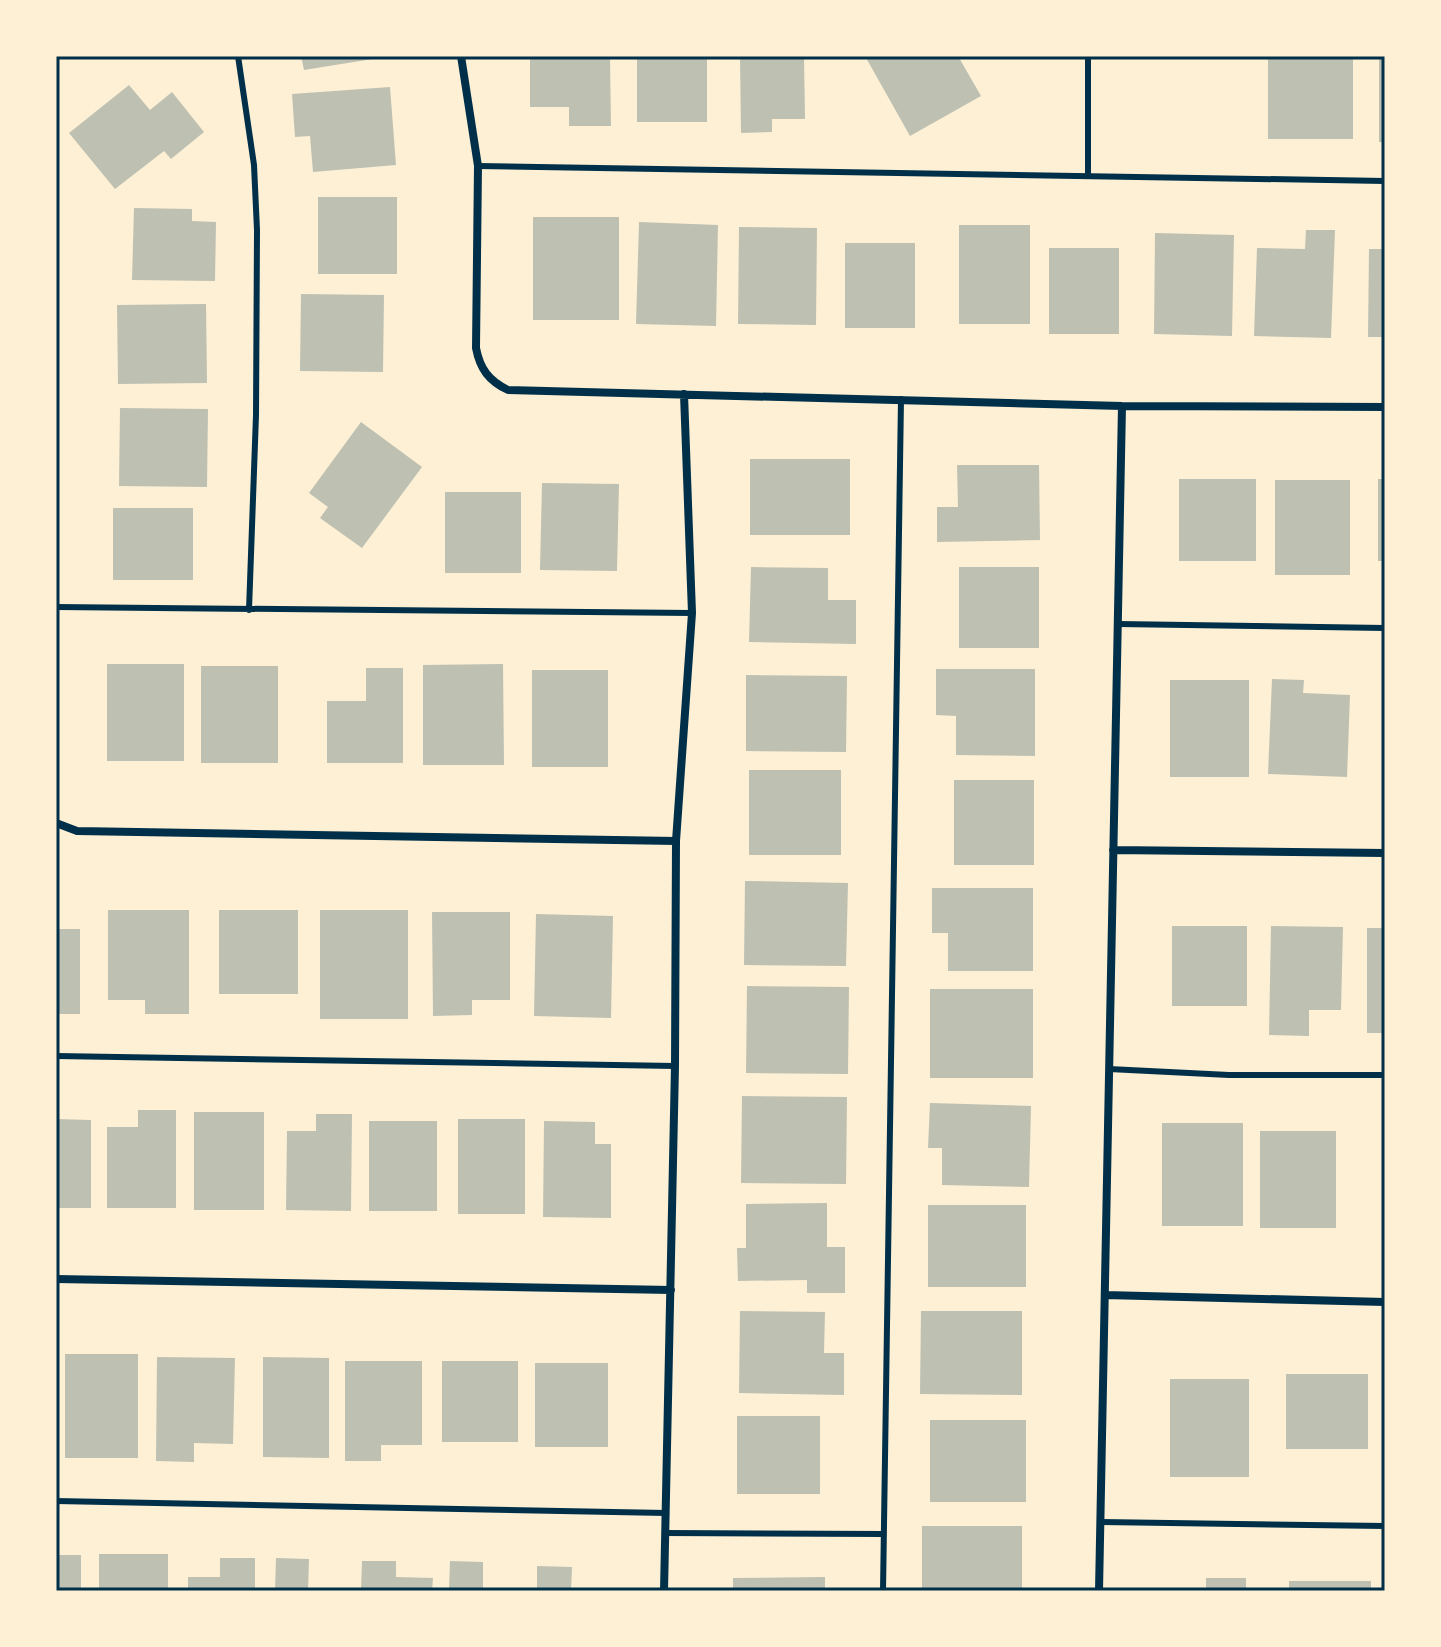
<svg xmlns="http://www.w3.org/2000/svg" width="1441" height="1647" font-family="Figtree,sans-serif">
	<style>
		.building { fill: #bec0b2 }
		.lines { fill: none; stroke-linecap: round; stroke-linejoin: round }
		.service { stroke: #003049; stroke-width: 6 }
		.minor { stroke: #003049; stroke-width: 8 }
		.neatline { fill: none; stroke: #003049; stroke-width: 3 }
	</style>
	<rect width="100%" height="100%" fill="#fdf0d5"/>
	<path class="building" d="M301 56H379V58L304 70Z
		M530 56H610L611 126H569V107H530Z
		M637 56H707V122H637Z
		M740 56H804L805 119H772V132L741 133Z
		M865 56H958L981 96 910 136Z
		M1268 56H1353V139H1268Z
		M1379 56H1385V142H1379Z
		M129 85 150 110 172 92 204 132 171 159 164 151 115 189 69 133Z
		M390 87 396 165 313 172 310 136 295 137 292 94Z
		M318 197H397V274H318Z
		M134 208 192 209V221L216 222 215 281 132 280Z
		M533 217H619V320H533Z
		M639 222 718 225 716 326 636 324Z
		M959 225H1030V324H959Z
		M739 227 817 228 816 325 738 324Z
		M1306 230H1335L1331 338 1254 336 1257 248 1305 249Z
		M1155 233 1234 235 1232 336 1154 334Z
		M845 243H915V328H845Z
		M1049 248H1119V334H1049Z
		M1369 249H1385V337H1368Z
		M301 294 384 295 383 372 300 371Z
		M206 304 207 383 118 384 117 305Z
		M120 408 208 409 207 487 119 486Z
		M361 422 422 467 362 548 320 518 328 507 309 493Z
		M750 459H850V535H750Z
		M957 465H1039L1040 540 937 542V507H958Z
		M1179 479H1256V561H1179Z
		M1378 479H1385V561H1378Z
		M1275 480H1350V575H1275Z
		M542 483 619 484 617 571 540 570Z
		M445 492H521V573H445Z
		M113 508H193V580H113Z
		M751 567 828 568V600H856V644L749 642Z
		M959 567H1039V648H959Z
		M107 664H184V761H107Z
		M503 664 504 765H423V665Z
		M201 666H278V763H201Z
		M366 668H403V763H327V701H366Z
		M936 669H1035V756L956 755V716L936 715Z
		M532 670H608V767H532Z
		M746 675 847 676 846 752 746 751Z
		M1272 679 1304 680 1303 693 1350 695 1347 777 1268 774Z
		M1170 680H1249V777H1170Z
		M749 770H841V855H749Z
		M954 780H1034V865H954Z
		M745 881 848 883 846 966 744 965Z
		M932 888H1033V971H948V933H932Z
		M108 910H189V1014H145V1000H108Z
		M219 910H298V994H219Z
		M320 910H408V1019H320Z
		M432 912H510V1000H472V1015L433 1016Z
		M536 914 613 916 611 1018 534 1016Z
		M1172 926H1247V1006H1172Z
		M1271 926 1343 927 1341 1010H1309V1036L1269 1035Z
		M1367 928H1385V1033H1367Z
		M56 929H80V1014H56Z
		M747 986 849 987 848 1074 746 1073Z
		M930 989H1033V1078H930Z
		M742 1096 847 1097 846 1184 741 1183Z
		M930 1103 1031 1106 1029 1187 942 1185V1148H928Z
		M138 1110H176V1208H107V1127H138Z
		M194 1112H264V1210H194Z
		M316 1114H352L351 1211 286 1210 287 1131H316Z
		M56 1119 91 1120V1208H56Z
		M458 1119H525V1214H458Z
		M369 1121H437V1211H369Z
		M544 1121 595 1122V1144H611V1218L543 1217Z
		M1162 1123H1243V1226H1162Z
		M1260 1131H1336V1228H1260Z
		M827 1203V1247H845V1293H807V1280L738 1281 737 1248H746V1204Z
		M928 1205H1026V1287H928Z
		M740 1311 825 1312 824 1353H844V1395L739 1393Z
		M921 1311H1022V1395L920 1394Z
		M65 1354H138V1458H65Z
		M157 1357 235 1358 233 1444 194 1443V1462L156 1461Z
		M263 1357 329 1358V1458L263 1457Z
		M345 1361H422V1445H381V1461H345Z
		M442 1361H518V1442H442Z
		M535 1363H608V1447H535Z
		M1286 1374H1368V1449H1286Z
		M1170 1379H1249V1477H1170Z
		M737 1416H820V1494H737Z
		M930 1420H1026V1502H930Z
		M922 1526H1022V1591H922Z
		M99 1554H168V1591H99Z
		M56 1555H81V1591H56Z
		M220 1558H255V1591H188V1577H220Z
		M276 1558 309 1559 308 1591H275Z
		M362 1561H396V1577L433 1578 432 1591H361Z
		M450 1561 483 1562V1591H449Z
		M537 1566 572 1567 571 1591H537Z
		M825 1577V1591H733V1578Z
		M1206 1578H1246V1591H1206Z
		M1289 1581H1371V1591H1289Z"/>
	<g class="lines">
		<path class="service" d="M238 56 254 165 257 230 256 415 249 610
			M478 166 1385 181
			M1088 175V56
			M56 607 692 613
			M1118 624 1385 628
			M56 1056 675 1066
			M1109 1069 1229 1075H1385
			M56 1501 666 1513
			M1101 1522 1385 1526
			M665 1533 884 1534
			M883 1591 901 399"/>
		<path class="minor" d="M461 56 478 166 476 348C480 369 489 381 508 390L1122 406 1385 407
			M56 823 77 831 676 841
			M1113 850 1385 853
			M56 1279 671 1290
			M1105 1295 1385 1302
			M664 1591 675 1066 676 841 692 613 684 394
			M1099 1591 1122 406"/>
	</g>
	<rect width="1441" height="1647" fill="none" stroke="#fdf0d5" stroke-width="116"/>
	<rect x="58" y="58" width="1325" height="1531" class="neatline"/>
</svg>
